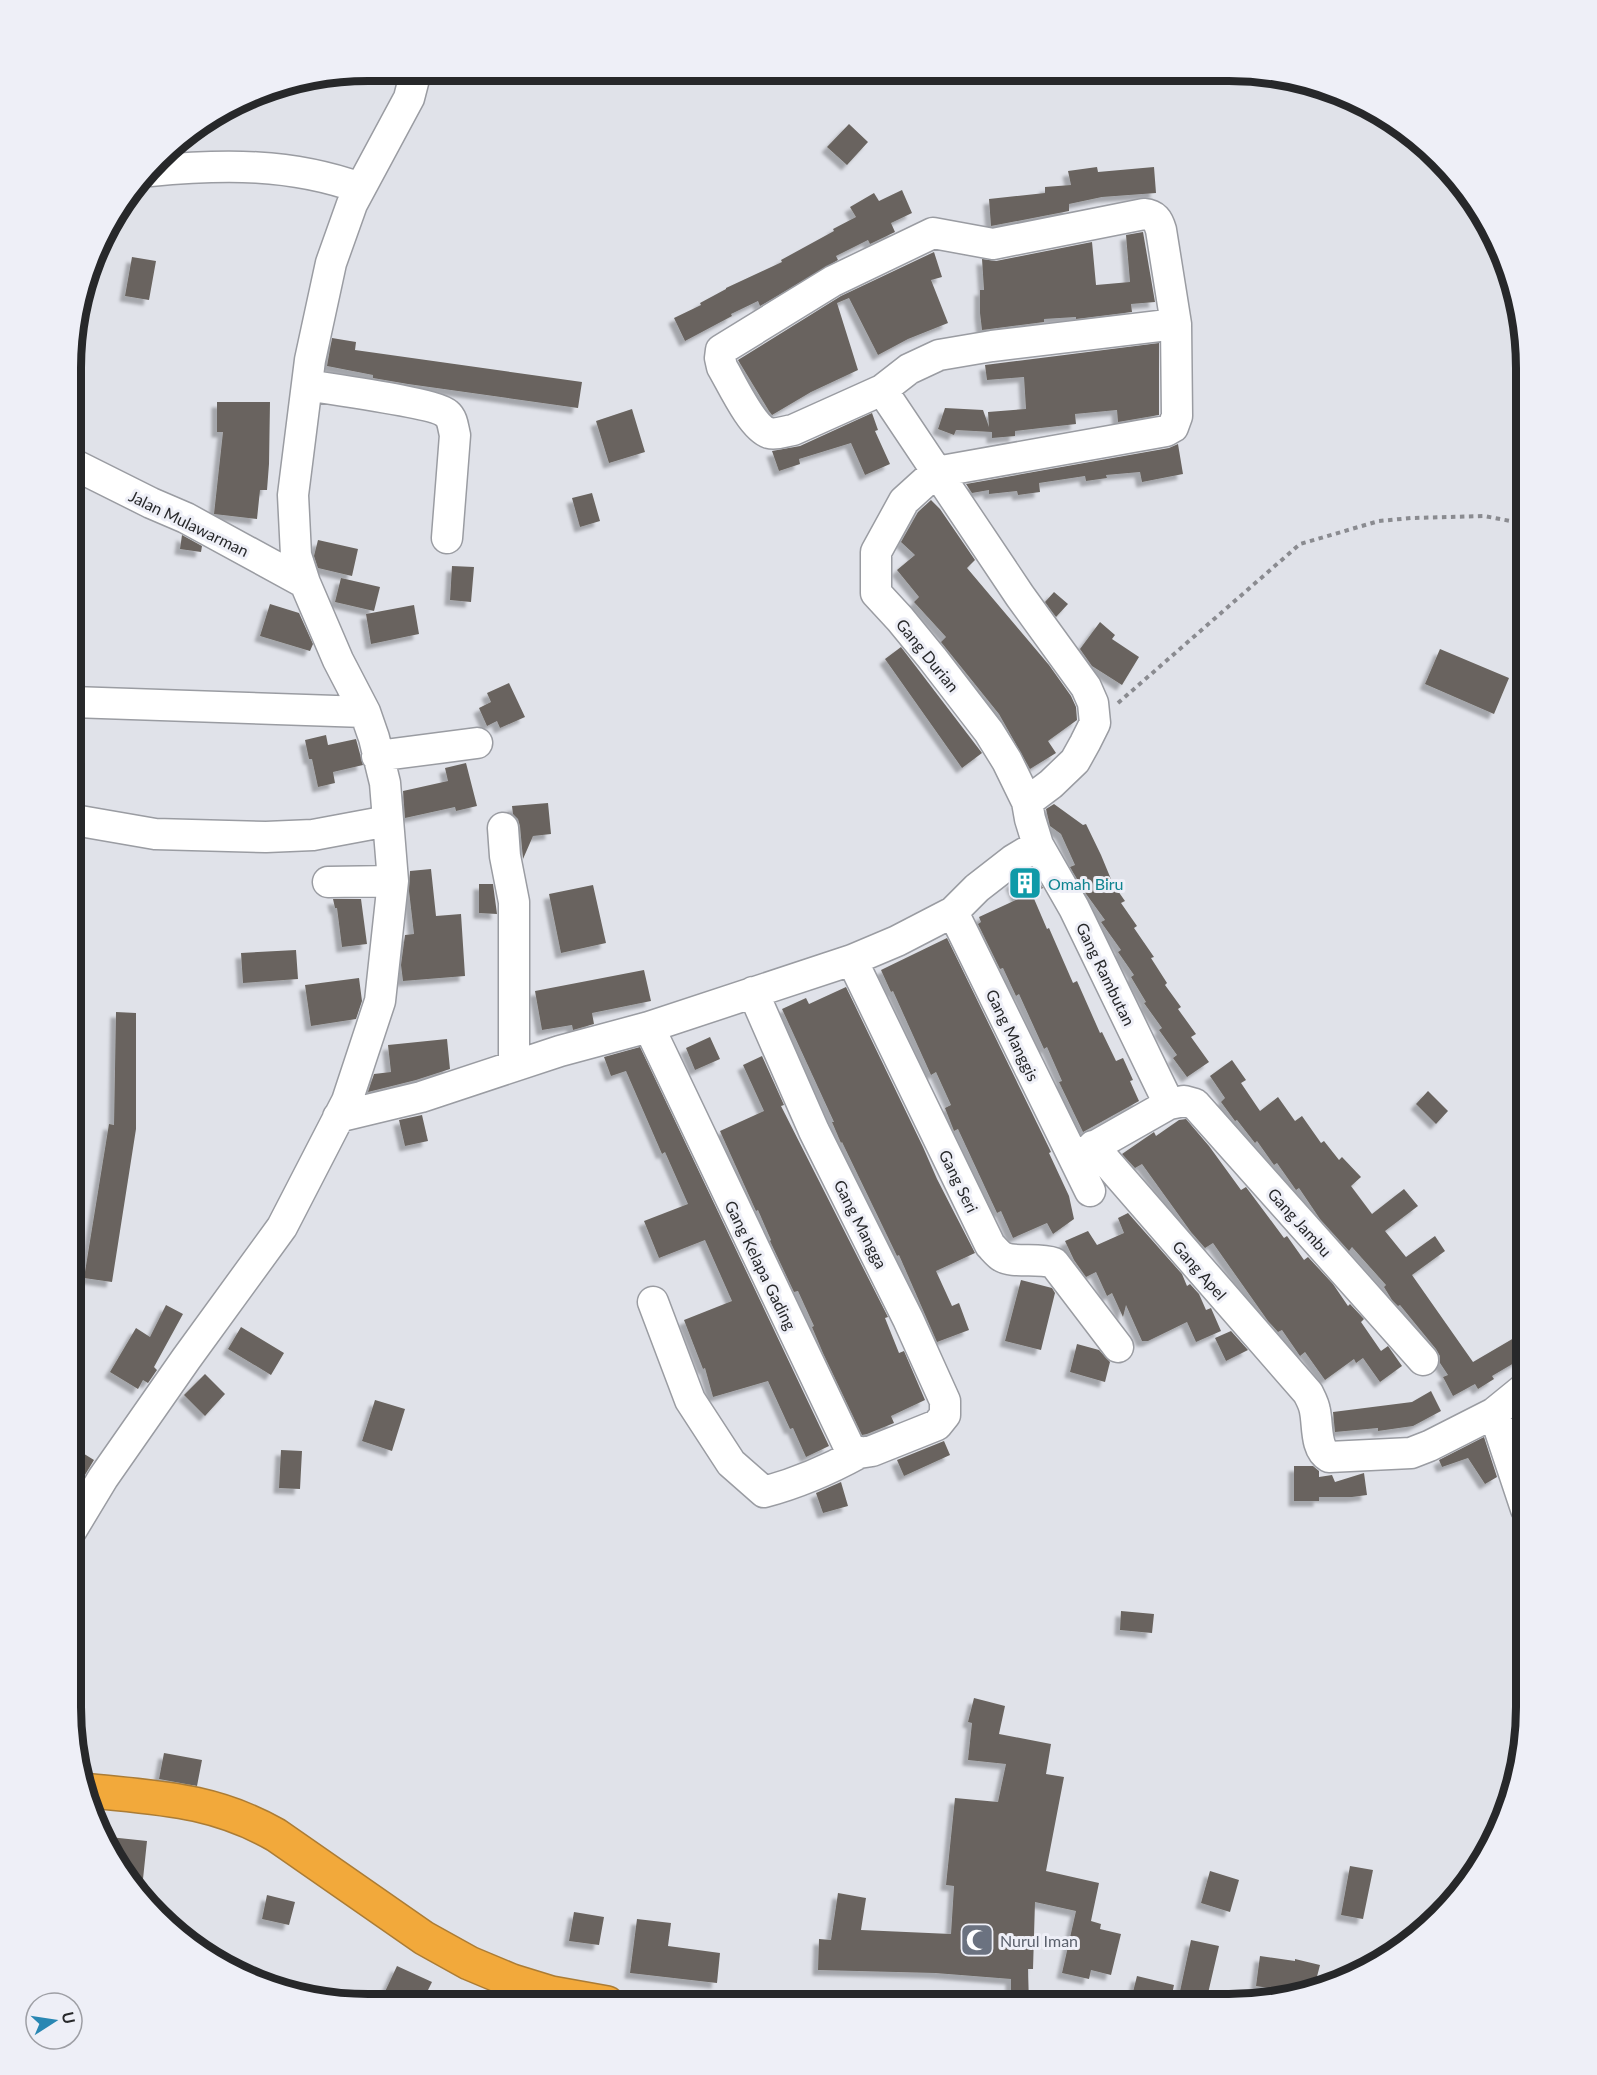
<svg xmlns="http://www.w3.org/2000/svg" width="1597" height="2075" font-family="Lato,sans-serif">
	<style>
		.building { fill: #69645f; filter: url(#shadow) }
		.lines { fill: none; stroke-linecap: round; stroke-linejoin: round }
		.minor-casing { stroke: #9a9ca2; stroke-width: 33 }
		.highway-casing { stroke: #ab7c35; stroke-width: 36 }
		.path { stroke: #8a8b90; stroke-width: 4; stroke-dasharray: 4.5 4.5; stroke-linecap: butt }
		.minor { stroke: #fff; stroke-width: 30 }
		.highway { stroke: #f2a93b; stroke-width: 33 }
		.labels { text-anchor: middle; dominant-baseline: central; stroke-width: 6; stroke-linejoin: round; paint-order: stroke }
		.street-label { font-size: 16px; fill: #27282a; stroke: #eeeff7 }
		.culture-label { font-size: 16px; fill: #0d838f; stroke: #eeeff7; text-anchor: start }
		.worship-label { font-size: 16px; fill: #5b616d; stroke: #eeeff7; text-anchor: start }
		.rim { fill: none; stroke: #27282a; stroke-width: 8 }
	</style>
	<defs>
		<filter id="shadow"><feDropShadow dx="-5.5" dy="5.5" stdDeviation="1.5" flood-color="#0004"/></filter>
	</defs>
	<rect width="100%" height="100%" fill="#e0e2e9"/>
	<path class="building" d="M849 124 868 142 847 165 827 147Z
		M1097 167 1098 172 1154 167 1156 193 1102 197 1069 204V211L991 226 989 199 1045 193V187L1071 185 1068 171Z
		M902 190 912 213 891 223 895 232 870 244 868 240 836 256 838 260 760 306 758 301 731 314 732 316 685 341 674 318 701 305 700 303 726 289V288L782 262 781 260 834 231 833 229 856 217 850 207 874 193 879 201Z
		M1143 232 1155 302 1131 304 1132 312 1076 319V317L1044 319V322L982 330 980 313V290H984L982 259 996 261 1092 242 1096 285 1130 282 1126 235Z
		M934 252 942 277 931 280 948 323 908 339 878 355 849 298 837 303 858 370 811 392 772 415 769 411 738 360 841 296Z
		M132 257 156 261 149 300 125 296Z
		M332 338 356 342 355 350 582 382 578 408 408 384 373 378V375L327 366Z
		M1159 343V415L1118 422 1117 410 1075 414 1076 424 1015 431V436L992 438V432L956 430 954 435 938 429 945 408 983 410 989 427 988 412 1026 409 1024 377 987 380 985 365Z
		M217 402H270L269 464 267 490H260L257 519 214 514 223 432H217Z
		M632 409 645 452 609 463 596 421Z
		M872 413 878 430 875 431 890 464 865 475 851 443 799 459 800 464 779 471 772 451 800 446Z
		M1178 444 1183 474 1142 482 1140 472 1106 475 1107 478 1086 481 1085 476 1039 483 1040 492 1018 495 1017 491 989 494V490L972 493 966 484 1169 448Z
		M592 493 600 521 580 527 572 498Z
		M931 500 940 509 975 560 967 568 1049 665 1071 696 1076 707 1077 720 1048 741 1056 753 1030 769 999 714 941 642 946 637 914 602 919 597 897 570 915 555 901 542 918 512Z
		M182 535 202 546 201 552 180 549Z
		M318 540 358 549 352 576 318 568 314 556Z
		M452 566 474 567 471 602 450 600Z
		M341 578 380 587 374 611 335 602Z
		M1054 592 1068 604 1056 617 1045 602Z
		M270 604 299 613 313 644 310 651 260 636Z
		M414 605 419 634 371 644 366 614Z
		M1100 622 1115 635 1112 639 1139 657 1122 685 1092 666 1080 649Z
		M901 647 982 753 962 768 885 659Z
		M1440 649 1509 678 1494 714 1425 684Z
		M509 683 525 717 500 728 497 721 487 726 479 708 491 702 487 693Z
		M326 735 328 745 356 739 363 765 333 772 335 783 318 787 312 759H309L305 740Z
		M466 763 477 806 456 811 455 807 405 818 403 791 448 781 445 768Z
		M548 803 551 834 533 836 523 859 520 826 518 819 513 814 512 806Z
		M1054 804 1083 825 1086 824 1101 855 1113 884 1125 901 1121 903 1137 926 1134 928 1154 957 1151 958 1167 983 1165 985 1181 1007 1178 1009 1196 1034 1191 1037 1209 1062 1187 1077 1173 1058 1177 1055 1159 1030 1162 1028 1144 1003 1146 1002 1131 977 1134 975 1118 952 1121 950 1101 922 1105 920 1084 891 1070 867 1075 865 1061 834 1050 826 1046 809Z
		M431 869 436 916 461 914 465 976 403 981 401 965 405 935 414 934 409 891 410 871Z
		M1032 869 1043 888 1032 894 1047 929 1049 928 1073 983 1077 981 1100 1033 1102 1032 1116 1061 1123 1058 1133 1080 1130 1081 1139 1101 1083 1132 1059 1082 1062 1081 1047 1047 1044 1049 1019 994 1016 996 1003 968 1000 969 978 924 981 922 979 917 1018 899 1011 883Z
		M479 884H493L497 914 479 913Z
		M593 885 606 943 561 953 549 894Z
		M333 899H361L367 944 342 947 337 908H335Z
		M947 938 1051 1152 1049 1153 1069 1196 1074 1219 1053 1234 1047 1223 1013 1238 1001 1211 997 1213 958 1129 954 1131 945 1108 951 1105 936 1072 931 1075 893 991 891 992 881 970Z
		M296 950 298 979 243 983 241 953Z
		M644 970 651 1001 592 1013 594 1024 573 1030 572 1025 542 1030 535 991Z
		M359 978 362 1001 356 1019 311 1026 305 985Z
		M846 987 923 1147 937 1179 975 1253 936 1271 952 1306 959 1303 969 1330 937 1342 899 1255 897 1256 842 1142 841 1143 832 1122H834L782 1009 806 998 809 1004Z
		M116 1012 136 1013V1129L112 1282 84 1278 109 1124 114 1125Z
		M710 1037 720 1059 695 1070 686 1048Z
		M447 1039 450 1069 416 1080 368 1092 374 1074 391 1072 388 1045Z
		M640 1047 829 1446 806 1457 793 1428 790 1429 768 1381 713 1397 705 1368 703 1369 684 1320 732 1301 705 1240 659 1258 644 1221 688 1204 665 1152 662 1154 626 1071 611 1076 604 1057Z
		M762 1056 784 1105 781 1106 888 1317 885 1318 899 1353 904 1351 925 1400 891 1416 894 1423 867 1434 862 1435 823 1353 812 1327 814 1326 798 1291 794 1292 770 1241 771 1240 758 1210 756 1211 720 1131 764 1111 743 1065Z
		M1232 1060 1246 1080 1241 1083 1260 1111 1278 1097 1295 1121 1302 1116 1321 1143 1324 1141 1339 1160 1342 1157 1361 1177 1351 1186 1372 1214 1404 1189 1418 1206 1385 1231 1406 1257 1435 1236 1445 1251 1412 1275 1473 1362 1526 1331V1356L1492 1376 1494 1379 1478 1389 1475 1384 1453 1396 1443 1377 1448 1375 1440 1363V1356L1436 1349 1400 1305 1398 1306 1392 1300 1384 1287 1386 1285 1352 1247 1349 1251 1320 1219 1299 1188 1296 1190 1277 1163 1274 1165 1257 1141 1255 1143 1237 1120 1235 1121 1221 1102 1225 1098 1210 1076Z
		M1428 1091 1448 1111 1436 1124 1416 1104Z
		M422 1115 428 1141 405 1146 399 1120Z
		M1186 1119 1209 1146 1241 1190 1246 1187 1284 1238 1287 1236 1304 1260 1308 1257 1333 1284 1348 1306 1350 1304 1364 1319 1361 1322 1381 1351 1388 1346 1402 1366 1380 1382 1363 1358 1356 1363 1354 1359 1325 1380 1305 1352 1300 1356 1282 1330 1278 1332 1268 1321 1213 1243 1205 1248 1191 1232 1142 1164 1135 1168 1122 1154 1154 1132 1156 1136 1179 1120Z
		M1128 1213 1182 1274 1187 1286 1190 1284 1199 1294 1206 1310 1211 1308 1221 1331 1196 1342 1187 1322 1148 1341H1142L1126 1305 1123 1317 1112 1293 1107 1296 1096 1272 1086 1277 1074 1260 1065 1241 1088 1231 1097 1245 1124 1233 1118 1218Z
		M1021 1280 1052 1288 1055 1293 1041 1350 1005 1341Z
		M166 1305 183 1314 154 1367 157 1370 148 1383 143 1380 138 1389 110 1372 136 1328 150 1337Z
		M241 1327 284 1353 271 1375 228 1349Z
		M1231 1331 1248 1350 1226 1361 1215 1338Z
		M1077 1344 1099 1350 1110 1362 1105 1382 1070 1372Z
		M205 1374 225 1394 205 1416 184 1395Z
		M1431 1391 1441 1411 1413 1426 1378 1431V1428L1335 1432 1333 1412 1412 1402Z
		M375 1400 405 1409 392 1451 362 1441Z
		M1484 1437 1497 1477 1485 1484 1468 1458 1442 1467 1439 1460Z
		M944 1441 950 1455 904 1476 897 1460Z
		M281 1450 302 1451 300 1489 279 1488Z
		M81 1452 94 1460 71 1498V1468Z
		M1294 1466H1313L1319 1471V1477L1332 1475 1335 1482 1364 1473 1367 1495 1352 1497H1319V1501H1294Z
		M841 1482 848 1506 823 1513 816 1493Z
		M1121 1611 1154 1614 1152 1633 1120 1630Z
		M974 1698 1005 1706 999 1734 1051 1744 1046 1774 1064 1777 1046 1871 1099 1883 1091 1921 1101 1924 1100 1929 1121 1934 1111 1975 1091 1970 1089 1979 1062 1973 1076 1911 1035 1902 1033 1969H1028L1029 2004H1011V1979L935 1973 818 1970 819 1939 831 1940 838 1893 866 1898 861 1930 951 1934 954 1886 946 1885 955 1798 998 1802 1006 1764 968 1760 972 1723 968 1722Z
		M164 1753 202 1760 197 1786 159 1779Z
		M100 1836 147 1841 141 1898 101 1839Z
		M1350 1866 1373 1870 1363 1919 1341 1915Z
		M1210 1871 1239 1880 1230 1912 1201 1903Z
		M267 1895 295 1902 289 1925 262 1919Z
		M574 1912 604 1917 599 1945 569 1941Z
		M637 1919 671 1923 668 1946 720 1953 717 1983 630 1973Z
		M1191 1940 1219 1946 1206 2002 1179 1996Z
		M1260 1956 1295 1961V1959L1320 1965 1313 1992 1286 1997 1287 1991 1256 1986Z
		M397 1966 432 1982 422 2002H391L382 1998Z
		M1137 1976 1174 1985 1170 2004H1130Z"/>
	<g class="lines">
		<defs>
			<path id="minor" d="M150 171C223 164 291 163 360 188
				M307 385C329 389 436 403 447 414 453 419 453 428 455 435L447 538
				M882 390 1020 596 1086 687 1093 703 1095 723 1085 743 1075 761 1051 784 1027 802
				M73 464 151 503 186 518 305 583
				M936 472 1166 431 1173 427 1177 416 1176 324 1161 230C1158 220 1155 215 1144 214L993 244 933 233 833 281 721 350 720 358 722 367C731 382 752 428 769 433 777 435 785 431 793 430L882 390 909 369 939 355 992 346 1176 324
				M936 472 904 501 876 552V593L900 619 932 658 989 732 1007 761 1027 802 1030 819 1038 845 1074 908 1169 1104
				M72 702 365 712
				M377 756 477 743
				M80 821 155 834 266 837 313 835 388 821
				M503 828 505 856 514 902V1066
				M328 882 393 881
				M953 912 1090 1191
				M852 960 990 1245C993 1248 997 1253 1001 1256 1013 1264 1038 1257 1054 1263L1118 1347
				M649 1027 849 1447 859 1453 872 1451 937 1425 945 1415V1401L908 1319 814 1131 753 992
				M338 1117 421 1097 560 1051 649 1027 852 960 897 941 953 912 977 888 1013 860 1038 845
				M1093 1146 1308 1393C1311 1399 1314 1404 1315 1411 1318 1425 1315 1449 1329 1457L1411 1453 1429 1446 1494 1413 1526 1387
				M1074 1158 1169 1104 1184 1101 1195 1104 1423 1360
				M653 1302 690 1400 731 1463 764 1492C798 1483 828 1470 859 1453
				M1494 1413 1526 1509
				M71 1531 103 1478 186 1359 282 1227 347 1101 380 1001 393 881 385 783 374 738 365 712 338 660 305 583 296 555 293 495 310 360 331 263 352 204 409 98 416 71"/>
			<path id="highway" d="M83 1790C155 1798 211 1798 276 1835L424 1938 469 1963 512 1981 551 1993 607 2003"/>
		</defs>
		<use href="#minor" class="minor-casing"/>
		<use href="#highway" class="highway-casing"/>
		<path class="path" d="M1118 703 1300 544 1379 521 1411 518 1484 516 1526 524"/>
		<use href="#minor" class="minor"/>
		<use href="#highway" class="highway"/>
	</g>
	<defs>
		<symbol id="building-square" viewBox="-11 -11 22 22"><rect x="-9" y="-9" width="18" height="18" rx="4" fill="#0f9aa8" stroke="#eeeff7"/><path d="M-4-6H4V6H1V3H-1V6H-4ZM-2.5-4.3h1.7v1.8h-1.7ZM.8-4.3h1.7v1.8H.8ZM-2.5-1h1.7V.8h-1.7ZM.8-1h1.7V.8H.8Z" fill="#fff"/></symbol>
		<symbol id="mosque-square" viewBox="-11 -11 22 22"><rect x="-9" y="-9" width="18" height="18" rx="4" fill="#6b7280" stroke="#eeeff7"/><path d="M3.5-4.9A6 6 0 1 0 3.5 4.9A5 5 0 1 1 3.5-4.9Z" fill="#fff"/></symbol>
	</defs>
	<g fill-rule="evenodd">
		<use href="#building-square" x="1006" y="864" width="38" height="38"/>
		<use href="#mosque-square" x="958" y="1921" width="38" height="38"/>
	</g>
	<g class="labels">
		<g class="street-label">
			<text transform="translate(189 523) rotate(26)">Jalan Mulawarman</text>
			<text transform="translate(928 655) rotate(51)">Gang Durian</text>
			<text transform="translate(1106 974) rotate(64)">Gang Rambutan</text>
			<text transform="translate(1013 1035) rotate(64)">Gang Manggis</text>
			<text transform="translate(959 1181) rotate(64)">Gang Seri</text>
			<text transform="translate(1300 1222) rotate(48)">Gang Jambu</text>
			<text transform="translate(861 1224) rotate(63)">Gang Mangga</text>
			<text transform="translate(761 1265) rotate(64)">Gang Kelapa Gading</text>
			<text transform="translate(1200 1270) rotate(49)">Gang Apel</text>
		</g>
		<g class="culture-label">
			<text x="1048" y="883">Omah Biru</text>
		</g>
		<g class="worship-label">
			<text x="1000" y="1940">Nurul Iman</text>
		</g>
	</g>
	<path d="M0 0H1597V2075H0ZM368 81H1229A287 287 0 0 1 1516 368V1707A287 287 0 0 1 1229 1994H368A287 287 0 0 1 81 1707V368A287 287 0 0 1 368 81Z" fill="#eeeff7" fill-rule="evenodd"/>
	<path class="rim" d="M368 81H1229A287 287 0 0 1 1516 368V1707A287 287 0 0 1 1229 1994H368A287 287 0 0 1 81 1707V368A287 287 0 0 1 368 81Z"/>
	<g transform="translate(54 2021) rotate(78)"><circle r="28" fill="#eeeff7" stroke="#9e9fa5" stroke-width="1.5"/>
	<path d="M0-4.5L10 22L0 15L-10 22Z" fill="#2987b3"/>
	<text y="-9" font-size="16" font-weight="bold" text-anchor="middle" fill="#27282a">U</text>
	</g>
</svg>
